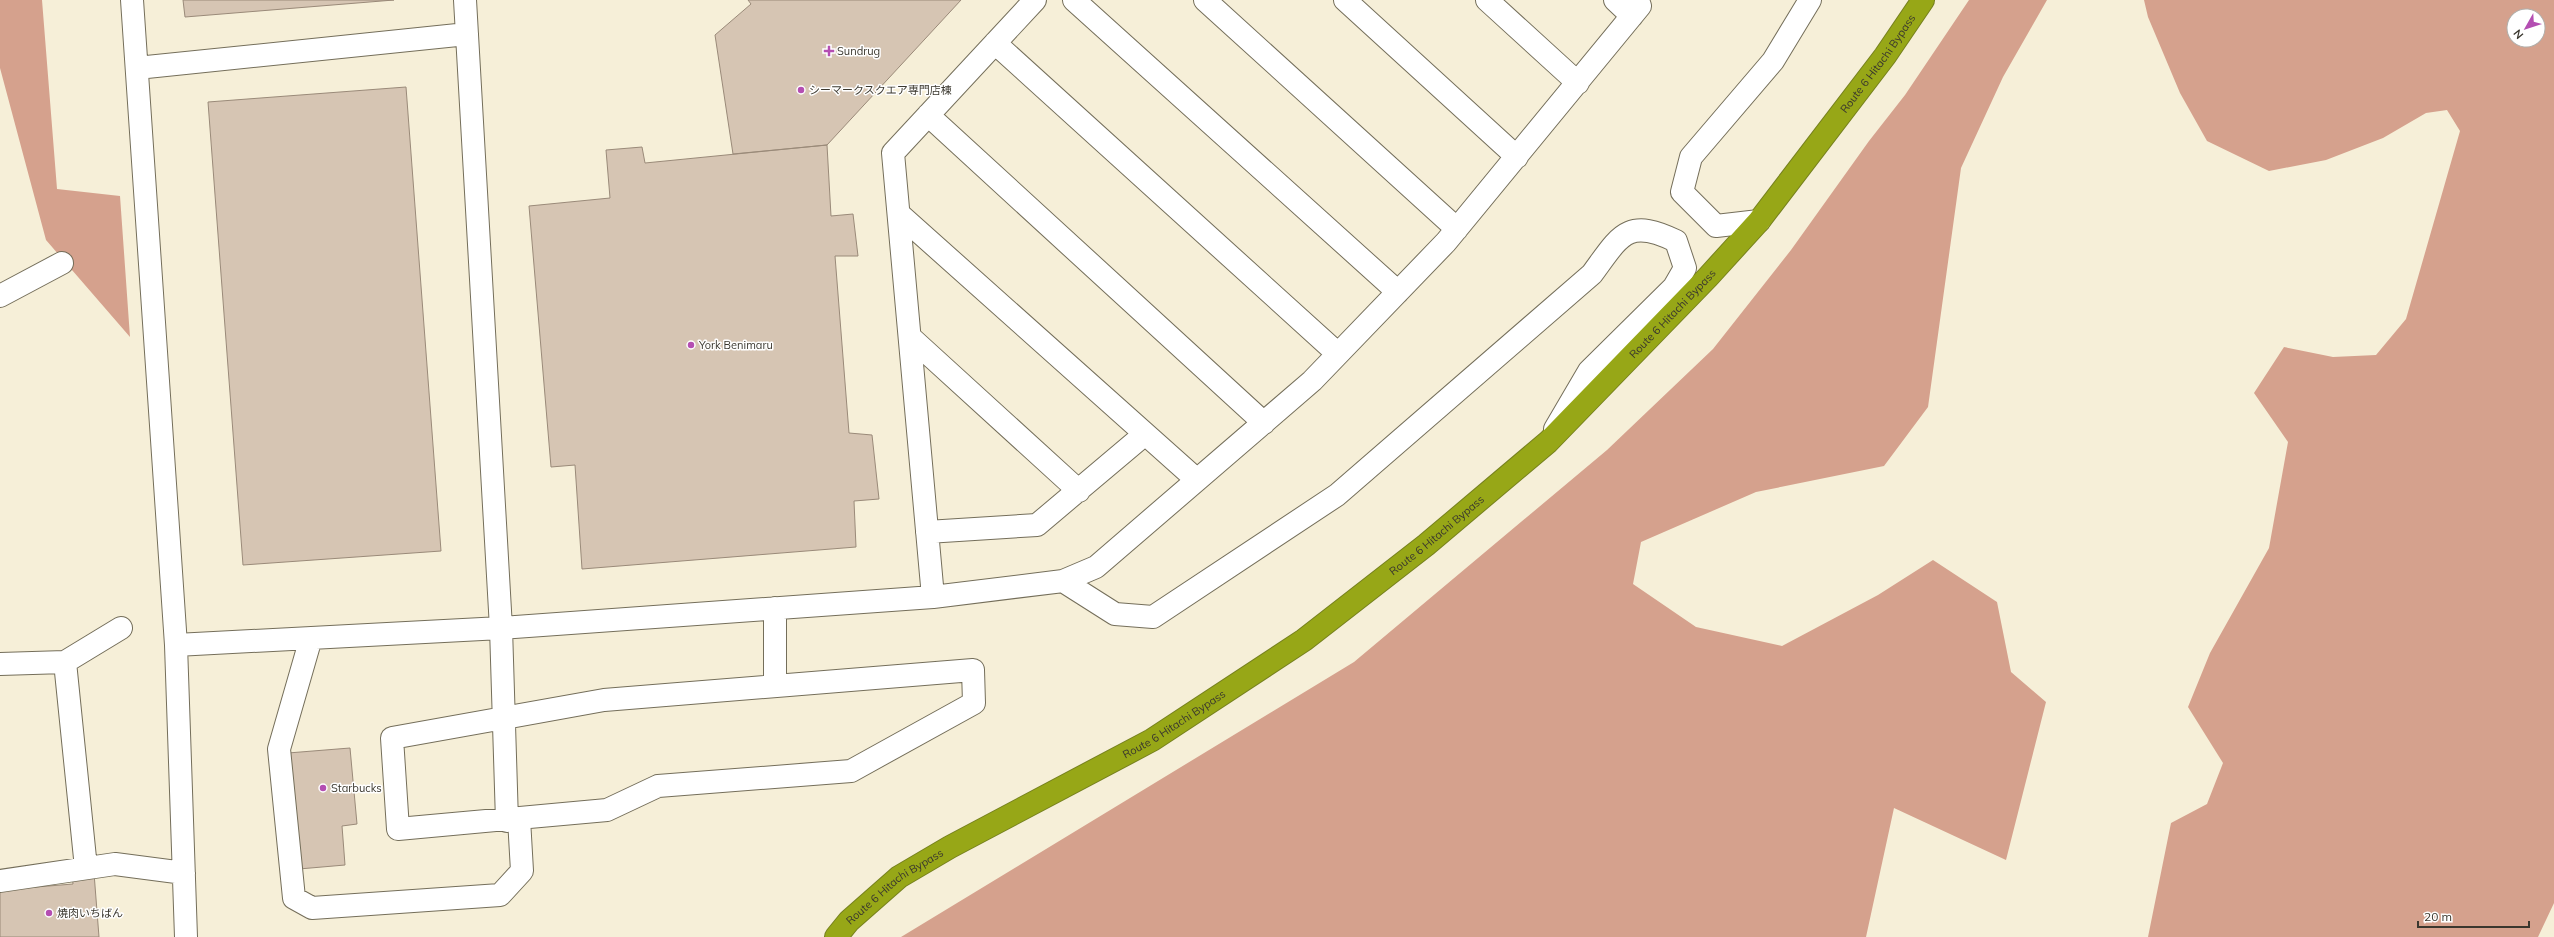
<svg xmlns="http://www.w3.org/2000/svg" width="2554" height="937" font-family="Mulish,'Noto Sans JP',sans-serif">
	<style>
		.forest { fill: #d5a18d; fill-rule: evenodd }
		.building { fill: #d6c5b3; stroke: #9a8a79 }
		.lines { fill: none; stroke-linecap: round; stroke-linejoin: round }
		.minor-casing { stroke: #746e5a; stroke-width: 24 }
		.highway-casing { stroke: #76801f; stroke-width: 24 }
		.minor { stroke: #fff; stroke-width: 22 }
		.highway { stroke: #97a717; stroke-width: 22 }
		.poi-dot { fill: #b44eb2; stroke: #fff; stroke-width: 1.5 }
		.labels { text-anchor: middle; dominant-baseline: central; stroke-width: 3; stroke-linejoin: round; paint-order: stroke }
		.poi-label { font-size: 11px; fill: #3a372e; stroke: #fff; text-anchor: start }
		.street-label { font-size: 11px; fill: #3a372e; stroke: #fff }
	</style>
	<rect width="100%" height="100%" fill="#f6efd8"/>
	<path class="forest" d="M0 0H42L57 189 120 196 130 337 46 240 0 68Z
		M1969 0H2047L2003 77 1961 168 1928 407 1884 466 1756 492 1641 542 1633 584 1696 627 1782 646 1878 595 1933 560 1997 602 2011 672 2046 702 2006 860 1894 808 1866 937H901L1354 662 1607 450 1713 349 1791 250 1869 141 1905 95Z
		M2144 0H2554V903L2538 937H2148L2171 823 2207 804 2223 763 2188 707 2210 653 2269 548 2288 442 2254 393 2284 347 2333 357 2376 355 2406 319 2460 131 2447 110 2426 113 2383 138 2326 160 2269 171 2207 141 2180 93 2148 17ZM2514 16H2538V40H2514Z"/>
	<path class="building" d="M183 0H394L185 17Z
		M748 0H961L827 145 733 154 715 35 751 4Z
		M406 87 441 551 243 565 208 102Z
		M827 145 831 216 853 214 858 256H835L849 433 872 435 879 499 854 501 856 547 582 569 575 465 551 467 529 206 610 198 606 150 642 147 645 163Z
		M350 748 357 824 342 826 345 865 299 869 288 753Z
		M94 873 99 937H0V890L73 884 72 875Z"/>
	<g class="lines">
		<defs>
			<path id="minor" d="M132 0 176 645 186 937
				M465 0 501 628 507 821
				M1074 0 1398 292
				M1205 0 1457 229
				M1345 0 1517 157
				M1487 0 1578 83
				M1615 0 1632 16
				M995 43 1338 354
				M137 68 467 34
				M928 115 1264 423
				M899 214 1197 480
				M1759 221 1716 226 1682 192 1691 157 1773 61 1810 0
				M0 296 62 263
				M910 337 1079 491
				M927 532 1037 525 1145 434
				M1063 581 1115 614 1153 617 1337 495 1592 274C1620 236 1627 217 1676 241L1685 268 1674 287 1589 371 1555 429
				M933 597 893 153 1035 0
				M775 608V686
				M311 638 279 749 294 898 312 908 500 895 522 871 519 819
				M176 645 501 628 933 597 1063 581 1096 567 1312 381 1446 242 1640 6 1638 0
				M65 662 121 628
				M0 664 65 662 86 868
				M973 670 974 703 851 771 658 786 607 810 398 829 392 738 604 700Z
				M0 881 115 864 184 873"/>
			<g id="highway">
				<path id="s1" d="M836 937 849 921 899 877 950 847 1152 740 1304 640 1426 545 1548 442 1708 277 1759 221 1885 56 1923 0"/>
			</g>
		</defs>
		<use href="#minor" class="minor-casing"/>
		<use href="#highway" class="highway-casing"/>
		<use href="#minor" class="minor"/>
		<use href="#highway" class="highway"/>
	</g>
	<g class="poi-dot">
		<path d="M827 45h4v4h4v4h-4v4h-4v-4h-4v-4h4z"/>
		<circle cx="801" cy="90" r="4"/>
		<circle cx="691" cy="345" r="4"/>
		<circle cx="323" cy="788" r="4"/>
		<circle cx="49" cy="913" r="4"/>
	</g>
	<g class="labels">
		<g class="poi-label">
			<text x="837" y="51">Sundrug</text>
			<text x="809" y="90">シーマークスクエア専門店棟</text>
			<text x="699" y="345">York Benimaru</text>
			<text x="331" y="788">Starbucks</text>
			<text x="57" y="913">焼肉いちばん</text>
		</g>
		<g class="street-label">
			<text stroke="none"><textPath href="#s1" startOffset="1374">Route 6 Hitachi Bypass</textPath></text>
			<text stroke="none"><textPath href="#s1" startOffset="1050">Route 6 Hitachi Bypass</textPath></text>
			<text stroke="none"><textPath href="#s1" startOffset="726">Route 6 Hitachi Bypass</textPath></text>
			<text stroke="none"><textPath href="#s1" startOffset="402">Route 6 Hitachi Bypass</textPath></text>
			<text stroke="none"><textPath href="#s1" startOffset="78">Route 6 Hitachi Bypass</textPath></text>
		</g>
	</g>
	<g transform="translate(2526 28) rotate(231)"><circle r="19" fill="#ffffff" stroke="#b0afab"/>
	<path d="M0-3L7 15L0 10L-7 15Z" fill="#b44eb2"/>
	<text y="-6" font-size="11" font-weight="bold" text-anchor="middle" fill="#3a372e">N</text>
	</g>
	<path d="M2418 921v6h111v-6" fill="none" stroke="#3a372e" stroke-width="2"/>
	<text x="2424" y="921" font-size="12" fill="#3a372e" stroke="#ffffff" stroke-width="3" paint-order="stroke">20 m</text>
</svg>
